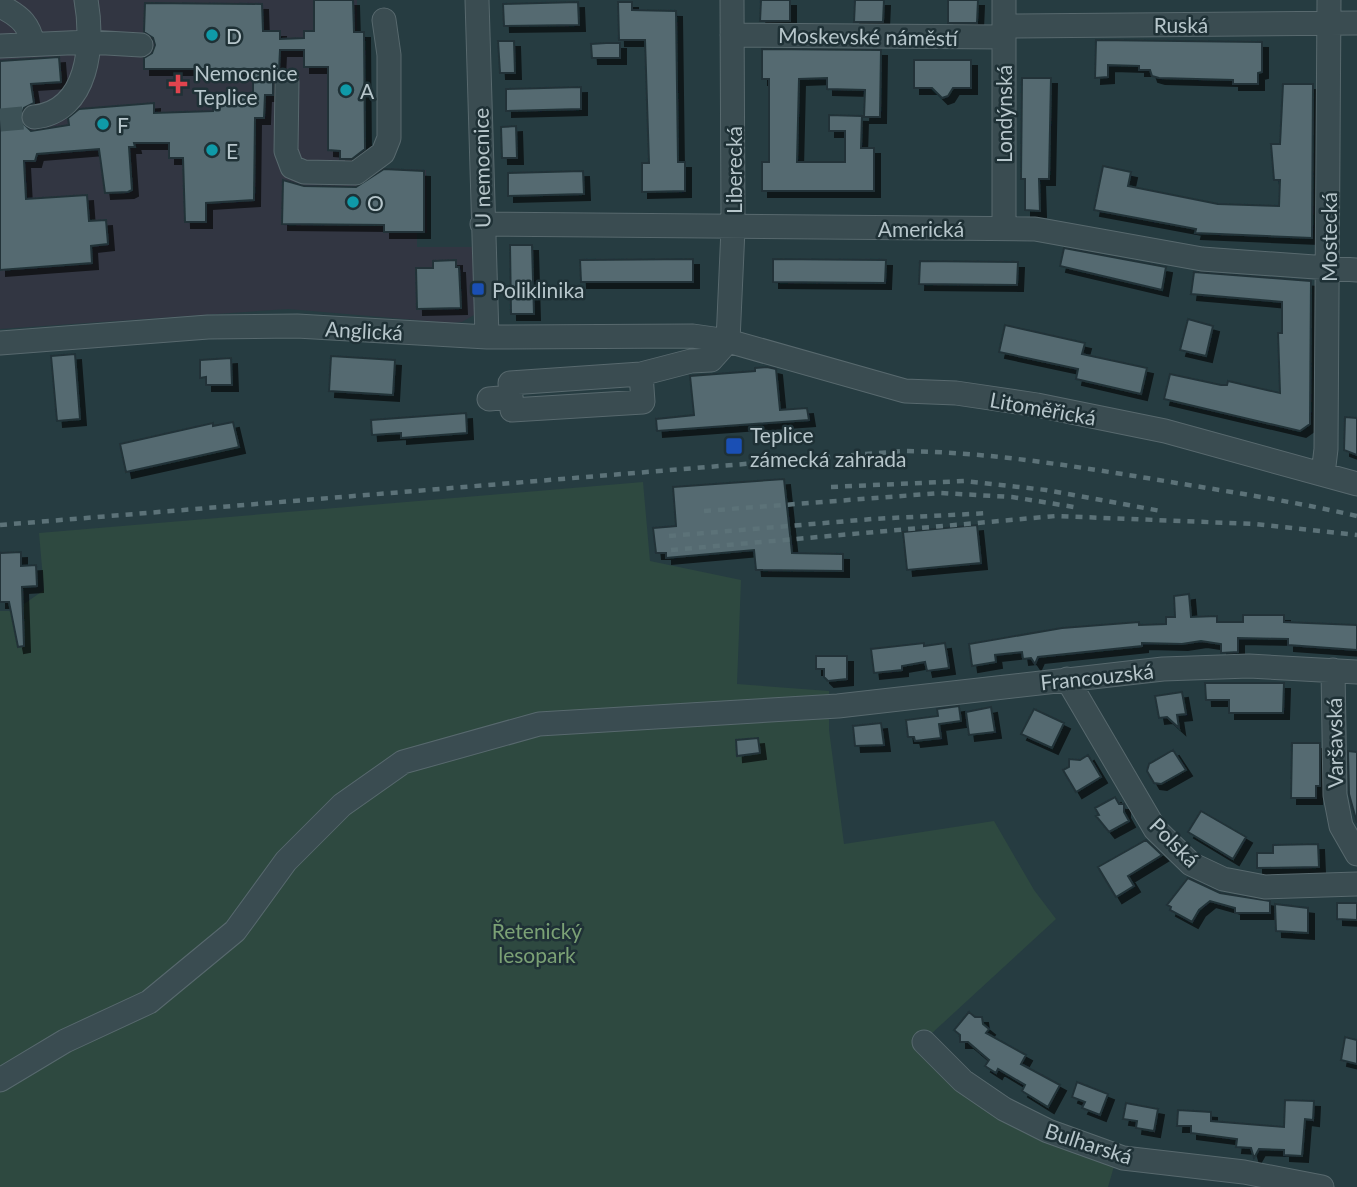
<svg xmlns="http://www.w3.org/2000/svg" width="1357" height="1187" font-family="Lato,sans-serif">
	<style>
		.medical { fill: #323642 }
		.green { fill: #2e4940 }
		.building { fill: #546b71; stroke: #213338; stroke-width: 2; filter: url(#shadow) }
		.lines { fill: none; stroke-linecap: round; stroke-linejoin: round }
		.minor-tunnel { stroke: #3c5156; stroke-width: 23; stroke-dasharray: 23 11; stroke-linecap: butt }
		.minor-casing { stroke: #58696e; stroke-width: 25 }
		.minor { stroke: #3a4c51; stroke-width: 23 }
		.rail { stroke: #5c7278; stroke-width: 4.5; stroke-dasharray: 7 7; stroke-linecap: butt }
		.culture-dot { fill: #0f9aa8; stroke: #1f3136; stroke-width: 2.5 }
		.health-dot { fill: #e0444e; stroke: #1f3136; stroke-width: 2.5 }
		.transit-dot { fill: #1a4fb4; stroke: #1f3136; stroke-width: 2.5 }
		.labels { text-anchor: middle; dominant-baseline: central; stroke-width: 5; stroke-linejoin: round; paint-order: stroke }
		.street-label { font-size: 21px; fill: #b7c6cb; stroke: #1f3136 }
		.poi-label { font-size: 21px; fill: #b7c6cb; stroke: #1f3136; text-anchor: start }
		.park-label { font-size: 21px; fill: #7ba175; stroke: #1f3136 }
	</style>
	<defs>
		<filter id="shadow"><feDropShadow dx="6" dy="6" stdDeviation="0" flood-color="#0009"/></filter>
	</defs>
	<rect width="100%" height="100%" fill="#263c41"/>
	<path class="medical" d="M0 0H357L356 167 426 170 427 233H417V247H474V315L462 322 451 323 288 309 0 329Z"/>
	<path class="green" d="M643 482 650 561 741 580 737 684 829 691V730L844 844 994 821 1034 890 1056 919 931 1034 968 1074 1050 1122 1119 1149 1108 1187H0V611H14L44 590 39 533Z"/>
	<path class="building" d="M314 0H353L354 32H364L365 149 352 159H340V151L328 150V67H304V50H280L279 71 273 81V95H265L264 118H255L254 200 206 203V222H185L183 158H169V143H134L135 147H129L132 190 128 192 105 193 99 149 37 154 35 161H24L26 199 87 195 89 221 106 220 108 244 91 246 92 263 0 270V61L59 57 61 82 31 84 34 103 24 108 20 120 31 131 69 125 68 118 79 109 154 103V113L213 111V93H253V69H144V58L152 53 155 45 153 38 144 32 145 3 262 4 263 31H280V39L304 38V31H314Z
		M761 0H790V21H760Z
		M855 0H884L883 22H854Z
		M948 0H978L977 23H948Z
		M578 2 579 25 504 26 503 4Z
		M618 2H632V10L676 11 678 162H685V191L642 192V163H649L645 40H619Z
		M1096 40 1262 42V72L1258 73V84H1233V80L1159 78 1152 76 1150 70H1139V66L1108 65V77L1095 78Z
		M498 41H514L515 73H500Z
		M606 43H620V58H592L591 44Z
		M762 49 881 50 880 117H864L865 90 827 89V78L799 79 797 162H845V131H829V115L862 116 861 148H874V191H762V162H769V79H762Z
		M914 60H971V88H953L948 96 942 98 932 88H914Z
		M1022 78H1051L1049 179H1039L1040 211 1025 210V179H1021Z
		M1283 84H1313L1312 238 1195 233 1196 229 1094 210 1103 166 1131 172 1128 186 1218 204 1279 206 1280 180H1274L1271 144H1280Z
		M581 87V109L506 111V89Z
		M516 126 517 158H502L501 127Z
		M384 169 424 171V232H384V225L282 224 283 180 304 186 356 187Z
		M583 171 584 194 508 196V173Z
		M510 245H532L534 314H511Z
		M1064 248 1166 267 1162 290 1060 266Z
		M693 259V282H581L580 260Z
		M773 259 886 260 885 283 773 282Z
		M456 260V267H459L461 308 417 309 416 268H433V261Z
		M920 261 1018 262 1017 285 919 284Z
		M1194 272 1311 281 1310 424 1300 431 1164 399 1170 374 1221 385H1227L1228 381 1280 393 1278 333H1282V302L1191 294Z
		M1188 319 1213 326 1206 356 1180 350Z
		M1005 325 1085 343 1082 354 1147 368 1141 394 1076 379 1078 369 999 352Z
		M75 354 80 419 57 421 51 356Z
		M331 356 395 360 393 395 329 391Z
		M231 358 232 385H206V377L200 378V360Z
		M767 367 776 369 780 410 807 408 809 420 657 431 656 419 694 415 690 376 755 371V368Z
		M466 413 467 433 401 438V433L372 435 371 420Z
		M1345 417 1357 418V455L1344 450Z
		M233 422 239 447 126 472 120 444 213 423V426Z
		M784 479 792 553 843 554V571L756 570 754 550 666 558V553H656L653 528 676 526 673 487Z
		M977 525 981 563 907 570 903 532Z
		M21 552V566L36 565 37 586 22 587 24 646 18 647 9 602H0V553Z
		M1189 594 1191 617 1217 616V622H1243V615H1284V622L1357 625V650L1288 645V639L1238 638V652L1221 653V644L1201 641 1182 644 1142 643V646L1038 657 1035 664 1031 658 1023 659 1022 652 995 655 996 662 972 666 969 644 1062 628 1139 622V625L1166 624V617H1175L1174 596Z
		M924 643V646L945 643 949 668 927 671 925 662 902 666V670L874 673 871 649Z
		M816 656H847V679L828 681 824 677V669H816Z
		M1205 683H1284L1283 713H1229V700H1206Z
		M1182 692 1186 714 1177 715 1179 728 1167 717 1159 718 1155 696Z
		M959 706 961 721 939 724 941 738 915 741 914 737H908L906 720 938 716 937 709Z
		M991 707 995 732 969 735 966 712Z
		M1034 709 1064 723 1052 748 1021 734Z
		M881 723 884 745 855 746 853 726Z
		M758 738 760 753 737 756 736 740Z
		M1292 743H1320V786H1316V798H1291Z
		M1173 750 1186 770 1161 784 1154 783 1147 771 1149 764Z
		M1348 751 1357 752V823L1349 794Z
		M1088 755 1101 777 1076 792 1063 770 1069 767V759L1080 760Z
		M1115 797 1119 804H1124V812L1129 821 1109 832 1096 816 1099 815 1095 808Z
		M1201 811 1246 837 1233 859 1188 832Z
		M1146 840 1162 855 1128 876 1134 886 1116 897 1098 867Z
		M1318 844 1319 867 1257 868V853H1273V845Z
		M1188 878 1220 893 1270 901V913H1235V908L1210 901 1199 910 1192 922 1170 910 1171 907 1167 905Z
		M1337 903H1357V920L1337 919Z
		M1275 904 1308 908V933L1276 931Z
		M969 1012 975 1017H982L983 1024 989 1029 986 1033 1026 1055 1021 1064 1060 1085 1048 1107 1022 1091 1025 1085 998 1069 996 1073 985 1066 989 1060 968 1042H960V1035L954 1030Z
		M1345 1037 1357 1040V1064L1341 1060Z
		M1077 1082 1108 1094 1100 1115 1082 1108 1085 1102 1072 1097Z
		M1285 1100 1314 1101 1313 1120 1305 1119 1302 1156 1284 1155V1150L1259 1149 1254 1158 1251 1148 1236 1147 1237 1139 1191 1133V1126H1177L1178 1110 1211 1112V1121L1284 1127Z
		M1126 1103 1158 1109 1154 1131 1136 1128 1137 1121 1123 1119Z"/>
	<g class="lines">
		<path class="minor-tunnel" d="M0 120 34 117"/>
		<defs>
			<path id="minor" d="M477 0 487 337
				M4 8C21 17 29 25 33 44
				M1004 26 1357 23
				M732 35 1003 37
				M0 46 89 42 141 45
				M287 82 286 151 292 167 304 172 356 173 383 153 389 138V55L384 20
				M34 117C89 112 94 43 86 0
				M482 224 1035 229 1202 259 1357 270
				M1004 228V0
				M728 341 733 229 732 0
				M0 343 208 327 297 326 487 337 693 336 728 341 905 391 956 393 1037 405 1165 431 1357 484
				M511 397 512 410 643 402 641 374
				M489 399 511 397 510 383 641 374 691 361 711 360 728 341
				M1323 474 1326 449 1329 0
				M1333 670 1335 795 1341 826 1357 854
				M1067 679 1155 829 1191 864 1223 879 1265 887 1357 884
				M924 1042 963 1081 1004 1109 1048 1131 1123 1158 1244 1172 1322 1187
				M0 1080 65 1041 149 1002 235 931 286 861 342 805 403 762 539 724 838 706 1163 669 1249 666 1357 672"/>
		</defs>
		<use href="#minor" class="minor-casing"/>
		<use href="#minor" class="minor"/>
		<path class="rail" d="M831 487 964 481 1046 490 1161 511
			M704 511 941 493 1012 497 1080 508
			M0 525 903 451C986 452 1066 465 1147 478 1217 490 1288 500 1357 516
			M669 536 872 519 990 513
			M671 550 1056 516 1255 524 1357 535"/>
	</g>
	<g class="culture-dot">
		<circle cx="212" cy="35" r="7"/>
		<circle cx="346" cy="90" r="7"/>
		<circle cx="103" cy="124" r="7"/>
		<circle cx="212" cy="150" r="7"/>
		<circle cx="353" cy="202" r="7"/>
	</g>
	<path class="health-dot" d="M174.5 73.5h7v7h7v7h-7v7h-7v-7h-7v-7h7z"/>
	<g class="transit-dot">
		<rect x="471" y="282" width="14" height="14" rx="3.5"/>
		<rect x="725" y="437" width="18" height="18" rx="3.5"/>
	</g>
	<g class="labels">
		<g class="street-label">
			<text x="1181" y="24">Ruská</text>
			<text transform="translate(868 36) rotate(1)">Moskevské náměstí</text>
			<text transform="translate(1003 114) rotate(-90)">Londýnská</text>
			<text transform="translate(481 168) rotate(-91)">U nemocnice</text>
			<text transform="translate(733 170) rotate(-90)">Liberecká</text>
			<text x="921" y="228">Americká</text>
			<text transform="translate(1328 237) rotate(-90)">Mostecká</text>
			<text transform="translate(364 330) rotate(3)">Anglická</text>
			<text transform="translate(1043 408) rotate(10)">Litoměřická</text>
			<text transform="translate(1097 676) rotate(-6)">Francouzská</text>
			<text transform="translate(1334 743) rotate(-91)">Varšavská</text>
			<text transform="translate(1175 842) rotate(45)">Polská</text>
			<text transform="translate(1089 1143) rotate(18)">Bulharská</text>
		</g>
		<g class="poi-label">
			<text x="226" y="35">D</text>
			<text x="194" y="72">Nemocnice<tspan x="194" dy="24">Teplice</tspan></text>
			<text x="360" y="90">A</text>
			<text x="117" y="124">F</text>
			<text x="226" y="150">E</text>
			<text x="367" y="202">O</text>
			<text x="492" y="289">Poliklinika</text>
			<text x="750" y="434">Teplice<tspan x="750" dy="24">zámecká zahrada</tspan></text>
		</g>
		<g class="park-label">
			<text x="537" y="930">Řetenický<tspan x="537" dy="24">lesopark</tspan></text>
		</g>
	</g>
</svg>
